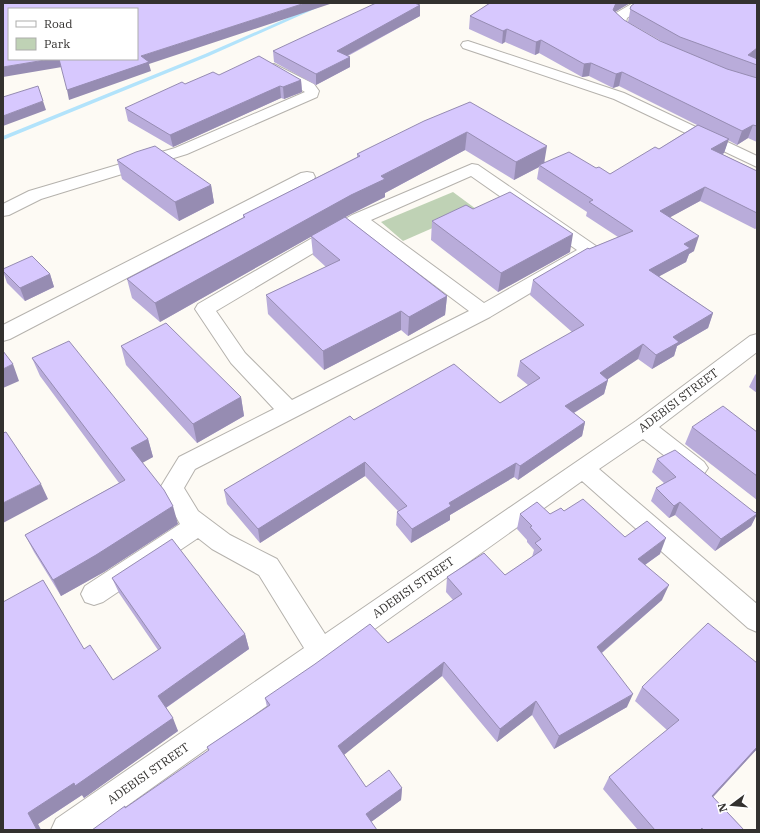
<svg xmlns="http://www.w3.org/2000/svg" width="760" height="833" font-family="'IBM Plex Serif',serif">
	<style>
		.green { fill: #bfd2b5 }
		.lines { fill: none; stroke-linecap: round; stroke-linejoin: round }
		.stream { fill: #b2e3fb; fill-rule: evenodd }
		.minor-casing { stroke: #b5b2ad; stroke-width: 2 }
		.minor { fill: #fff; fill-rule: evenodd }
		.wall { fill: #b9acda }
		.shaded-wall { fill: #968cb2 }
		.building { fill: #d7c8fe; stroke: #968cb2 }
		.labels { text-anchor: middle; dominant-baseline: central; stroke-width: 4; stroke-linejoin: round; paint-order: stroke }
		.street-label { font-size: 12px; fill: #33312f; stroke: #fff }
	</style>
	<rect width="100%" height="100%" fill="#fdfaf4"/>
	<path class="green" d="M453 192 476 209 403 241 381 222Z"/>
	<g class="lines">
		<path class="stream" d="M322 3H328L209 56 3 140V136L205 54Z"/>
		<defs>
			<path id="minor" d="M633 3H648L627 18 626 22 645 36 643 39 638 40 618 30 612 22 616 13Z
				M468 41 624 93 757 156V167L614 99 463 48 461 45 463 42Z
				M274 64 314 84 319 91 317 97 187 154 41 199 9 215 3 216V204L29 191 175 148 305 92 269 71 267 68 269 65Z
				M472 164 478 165 596 246 599 250 596 254 490 317 195 469 184 488 198 511 230 535 277 559 325 634 636 421 750 336 757 334V352L659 427 704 462 708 468 704 474 696 477 688 474 643 439 599 469 757 604V632L748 628 582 481 93 830H51L56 819 304 648 259 575 212 549 198 538 103 602 94 605 85 602 81 594 85 586 180 524 160 488 179 457 274 409 231 363 195 309 198 304 352 215ZM471 176 577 250 484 303 371 220ZM357 227 469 311 292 400 245 353 216 311Z
				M307 172 313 173 315 177 313 181 10 339 3 341V325L301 173Z"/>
		</defs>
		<use href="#minor" class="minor-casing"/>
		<use href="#minor" class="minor"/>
	</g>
	<path class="wall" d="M490 3H630L615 12 624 20 660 41 668 45 628 22 631 6 757 59V142L748 138 737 145 728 140 724 153 722 154 757 171V228L755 229 700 201 670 217 694 251 689 254 686 262 659 276 713 313 708 328 677 346 674 356 652 369 638 359 608 379 604 394 574 413 585 422 582 436 518 480 514 477 450 515V520L411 543 396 525 397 512 398 511 365 476 260 543 227 504 224 490 354 420 500 403 528 385 517 376 520 361 572 332 530 295 533 280 589 249 618 237 586 216 587 212 537 179 539 167 514 180 465 150 385 193V197L345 217 447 296 445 315 408 336 401 330 324 370 268 314 266 295 326 267 313 255 311 236 321 231 160 322 132 298 127 279 243 218V215L357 157V154L470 102 545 162 596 168 610 174 659 149 697 125 619 86 613 88 589 76 582 77 539 53 535 55 505 42 502 44 469 29 470 16Z
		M420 5V16L348 56 350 67 316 85 274 62 273 51Z
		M219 75 301 80 302 92 284 99 281 98 173 147 128 121 125 108Z
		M117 160 211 185 214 203 179 221 122 179Z
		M473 209 570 252 498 292 431 240 432 221Z
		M3 271 50 274 54 287 25 301 7 283Z
		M121 346 241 397 244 416 197 443 126 365Z
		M32 358 148 439 153 457 142 462 178 524 104 572 61 596 34 552 25 535 119 483 40 376Z
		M757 373V393L749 387 755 375Z
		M692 427 757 432V500L685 444Z
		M657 459 754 512 757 513V514L751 526 715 551 675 515 669 518 651 501 656 488 664 483 652 472Z
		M564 511 625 537 660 554 645 565 662 600 602 653 627 707 554 749 532 715 497 742 442 676 343 755 366 787 402 788 401 800 371 822 125 808 209 751 207 747 267 707 265 698 388 643 453 600 446 592 447 577 505 575 532 557 534 550 527 542V540L517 529 520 514H550Z
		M112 578 245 634 249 649 166 708 178 731 84 798 82 795 38 824 41 830H3L84 649 113 680 158 650 119 593Z
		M757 663V749L713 797 744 830H638L603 789 609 777 667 730 635 701 642 687Z"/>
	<path class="shaded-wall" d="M305 3H333L149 64 151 71 69 100 67 90 141 56Z
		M616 3H630L615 12 613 10Z
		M420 5V16L337 61V51Z
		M507 29 505 42 502 44 503 31Z
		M541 40 539 53 535 55 536 42Z
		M757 48V58L751 63 748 55Z
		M350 57V67L316 85V74Z
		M51 59H59L62 67 3 77V67Z
		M591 63 589 76 582 77 584 64Z
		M622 72 619 86 613 88 616 74Z
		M301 80 302 92 284 99 283 87Z
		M280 86 281 98 173 147 170 135Z
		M43 101 46 110 3 126V116Z
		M753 125 748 138 737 145 742 131Z
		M467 132 465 150 385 193V197L351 214 160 322 155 303 381 176Z
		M729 139 724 153 707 163 711 149Z
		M547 146 544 164 539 165V167L514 180 516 162Z
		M211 185 214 203 179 221 175 202Z
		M705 187 700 201 656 225 660 211Z
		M573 234 570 252 498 292 501 273Z
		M699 236 694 251 689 254 686 262 645 284 649 270 684 244Z
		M50 274 54 287 25 301 20 288Z
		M447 296 445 315 408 336 409 317Z
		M401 311V330L324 370 323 351Z
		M713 313 708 328 677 346 674 356 652 369 656 355 673 337Z
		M643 344 638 359 602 383 608 380 604 394 562 420 565 406 600 373Z
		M13 364 19 381 3 388V369Z
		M241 397 244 416 197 443 193 424Z
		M585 422 582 436 518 480 520 466Z
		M148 439 153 457 137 466 131 448Z
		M365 462V476L260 543 258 529Z
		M516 463 514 477 450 515V520L411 543 412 529 449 503Z
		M41 484 48 499 3 523V503Z
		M680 502 675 515 669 518 674 506Z
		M173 506 178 524 104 572 61 596 53 580Z
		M757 514 751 526 715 551 721 539Z
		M666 538 660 554 632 574 638 559Z
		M669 585 662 600 592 661 597 647Z
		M245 634 249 649 164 709 158 696Z
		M444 662 442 676 339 759 338 746Z
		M633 694 627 707 554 749 559 736Z
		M536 701 532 715 497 742 500 729Z
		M173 718 178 731 84 798 82 795 38 824 41 830H37L28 813Z
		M757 747V749L703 808 712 796Z
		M402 788 401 800 367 825 366 814Z"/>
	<path class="building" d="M3 3H305L141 56 149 62 67 90 59 59H137V9H9V59H51L3 67Z
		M376 3H414L420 5 337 51 350 57 316 74 273 51Z
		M490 3H616L613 10 624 20 660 41 727 69 757 78V126L753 125 742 131 622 72 616 74 591 63 584 64 541 40 536 42 507 29 503 31 470 16Z
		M635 3H757V48L748 55 757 59V65L680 37 630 9 631 6Z
		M259 56 301 80 283 87 280 86 170 135 125 108 182 82 185 84 213 72 219 75Z
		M38 86 43 101 3 116V97Z
		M470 102 547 146 516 162 467 132 381 176 385 179 351 195 155 303 127 279 245 217 243 215 360 156 357 154 424 121Z
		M698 125 729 139 711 149 757 171V213L705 187 660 211 699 236 684 244 690 248 649 270 713 313 673 337 679 342 656 355 643 344 600 373 608 380 565 406 585 422 520 466 516 463 449 503 451 506 412 529 397 512 407 506 365 462 258 529 224 490 350 416 354 420 454 364 500 403 540 378 520 361 584 325 533 280 588 248 589 249 633 231 589 202 593 200 539 165 569 152 596 168 599 167 610 174 655 147 659 149Z
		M155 146 211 185 175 202 117 160 136 152Z
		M510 192 573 234 501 273 432 221 466 205 473 209Z
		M345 217 447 296 409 317 401 311 323 351 266 295 340 260 311 236Z
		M32 256 50 274 20 288 3 271V269Z
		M166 323 241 397 193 424 121 346Z
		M69 341 148 439 131 448 164 490 173 506 96 555 53 580 25 535 125 480 32 358Z
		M3 351 13 364 3 369Z
		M723 406 757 432V476L692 427Z
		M6 432 41 484 3 503V433Z
		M675 450 754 512 757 513V514L721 539 680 502 674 506 656 488 676 477 657 459Z
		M583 499 625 537 647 521 666 538 638 559 669 585 597 647 633 694 559 736 536 701 500 729 444 662 338 746 366 787 389 770 402 788 366 814 377 830H92L125 806V808L209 750 207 747 270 705 265 698 315 664 370 624 388 643 462 594 447 577 484 553 505 575 542 550 535 543 541 539 530 527 532 526 520 514 537 502 550 514 561 508 564 511Z
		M172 539 245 634 158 696 173 718 75 786 74 783 28 813 37 830H3V602L43 580 84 649 90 645 113 680 161 648 112 578Z
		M708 623 757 663V747L712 796 744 830H703L702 828 700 830H655L609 777 679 720 642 687Z"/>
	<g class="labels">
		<g class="street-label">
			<text transform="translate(678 400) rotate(-37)">ADEBISI STREET</text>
			<text transform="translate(413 587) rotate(-35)">ADEBISI STREET</text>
			<text transform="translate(148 773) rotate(-35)">ADEBISI STREET</text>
		</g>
	</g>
	<rect width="760" height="833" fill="none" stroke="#33312f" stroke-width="8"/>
	<rect x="8" y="8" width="130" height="52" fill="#ffffff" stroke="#adadac"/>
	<rect x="16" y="21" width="20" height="6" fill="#ffffff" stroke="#adadac"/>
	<text x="44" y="28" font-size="12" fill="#33312f">Road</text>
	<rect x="16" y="38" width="20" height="12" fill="#bfd2b5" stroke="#adadac"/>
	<text x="44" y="48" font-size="12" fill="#33312f">Park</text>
	<g transform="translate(732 805) rotate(254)" stroke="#ffffff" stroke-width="3" paint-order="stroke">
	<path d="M0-3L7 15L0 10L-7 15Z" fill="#33312f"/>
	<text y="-6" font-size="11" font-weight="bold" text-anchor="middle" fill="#33312f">N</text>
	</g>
</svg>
